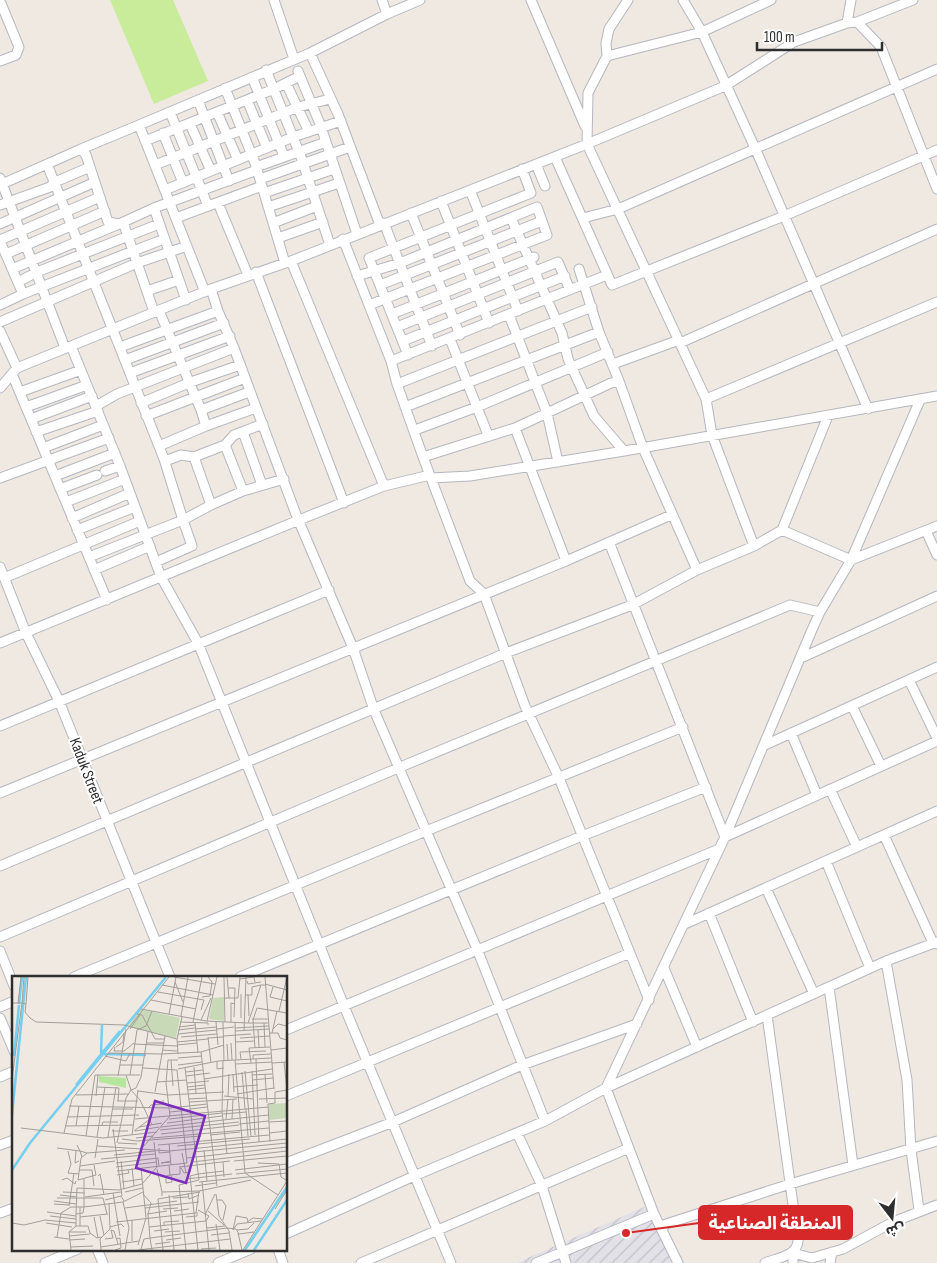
<svg xmlns="http://www.w3.org/2000/svg" width="937" height="1263" font-family="'Sofia Sans Condensed','Noto Sans Arabic',sans-serif">
	<style>
		.industrial { fill: url(#industrial-furrows) }
		.pitch { fill: #c9ec9a }
		.lines { fill: none; stroke-linecap: round; stroke-linejoin: round }
		.minor-casing { stroke: #b4b7c1; stroke-width: 11 }
		.minor { stroke: #fff; stroke-width: 9 }
		.labels { text-anchor: middle; dominant-baseline: central; stroke-width: 4; stroke-linejoin: round; paint-order: stroke }
		.street-label { font-size: 16px; fill: #2e2e2e; stroke: #fff }
		.inset-river { fill: none; stroke: #75cff0; stroke-width: 2.5 }
		.inset-road { fill: none; stroke: #a29e99; stroke-width: 1 }
		.view { fill: #7b2cbf; fill-opacity: 0.15; stroke: #7b2cbf; stroke-width: 2.5 }
		.inset-edge { fill: none; stroke: #2e2e2e; stroke-width: 2.5 }
		.leader { fill: none; stroke: #d62828; stroke-width: 2 }
		.callout-dot { fill: #d62828; stroke: #fff; stroke-width: 2 }
		.callout { fill: #d62828; stroke: #d62828; stroke-width: 2 }
		.callout-label { font-size: 18px; text-anchor: middle; font-weight: bold; fill: #fff }
	</style>
	<defs>
		<pattern id="industrial-furrows" width="10" height="10" patternUnits="userSpaceOnUse" patternTransform="scale(1.25)"><rect width="10" height="10" fill="#e3e1e8"/><path d="M-1 1l2-2M0 10L10 0M9 11l2-2" fill="none" stroke="#c3c1c7"/></pattern>
	</defs>
	<rect width="100%" height="100%" fill="#efe9e1"/>
	<path class="industrial" d="M651 1204 685 1263H516Z"/>
	<path class="pitch" d="M110 0H173L208 81 154 104Z"/>
	<g class="lines">
		<defs>
			<path id="minor" d="M274 0 294 59
				M531 0 585 126
				M628 0 609 29 606 43 607 56 588 93 587 144 706 399 712 435 754 546
				M683 0 702 32 755 148 868 409
				M0 1 19 47 16 55 0 61
				M387 14 420 0
				M857 22 881 47 937 189
				M847 23 851 0
				M310 53 387 14 382 0
				M607 56 702 32 771 0
				M266 70 301 157 330 245
				M300 76 320 124 357 234
				M252 77 284 156
				M286 83 309 132
				M225 88 255 163 285 263
				M198 100 229 181
				M247 100 267 148
				M170 112 208 206
				M217 112 238 160
				M190 124 211 171
				M163 133 183 183
				M145 141 274 89 300 76 298 71
				M81 149 139 125
				M555 157 612 285 784 216 937 150
				M47 164 164 459 183 520 211 505
				M536 164 545 186
				M155 165 298 107 330 99
				M256 167 326 142
				M0 178 65 348
				M260 179 350 147
				M0 185 81 149 86 155 108 222 119 224 154 208 186 300
				M165 190 293 137 341 121
				M470 190 518 311
				M264 193 334 169
				M441 201 489 323
				M218 203 248 275
				M0 205 50 187 55 182 90 167
				M268 207 339 183
				M154 208 257 170
				M411 213 460 335
				M176 218 262 186
				M511 218 562 333 568 359 594 416 624 451
				M583 218 618 209 937 69
				M123 222 154 312 160 313 201 410
				M273 223 317 206
				M384 223 432 346
				M0 224 95 182
				M278 238 323 222
				M343 239 391 361 397 384 423 457 470 581 484 594 525 706 559 778 649 1000
				M0 240 100 197
				M0 241 23 294 0 305
				M6 254 105 211
				M291 261 384 486
				M12 269 119 224
				M579 269 599 332 619 381
				M256 272 344 503
				M357 276 400 263 537 207 547 235 369 305
				M18 282 37 272 159 224
				M380 285 542 221
				M211 289 218 311 234 348 297 517 353 648 374 710 477 949 545 1121
				M147 291 179 280
				M205 292 139 125 310 53 338 114 380 225
				M23 294 164 239
				M392 314 534 257
				M509 315 547 413 558 462
				M0 322 137 263 187 246
				M397 327 558 262 570 290
				M0 331 17 368
				M450 339 488 435
				M403 341 565 276
				M680 343 937 229
				M71 346 120 466 161 577 198 643 344 1006 451 1263
				M120 347 218 311
				M408 355 369 258 531 193 522 169
				M125 360 224 323
				M391 361 607 275
				M613 364 679 340
				M130 373 230 336
				M12 374 107 600
				M397 384 592 307
				M0 388 17 368 211 289 291 261 587 144 725 86 794 42 847 23 857 22 913 0
				M20 392 81 370
				M706 399 937 302
				M141 403 191 382 240 365
				M96 406 117 394 234 348
				M26 407 87 385
				M405 407 599 332
				M146 416 245 378
				M31 419 92 396
				M206 426 256 408
				M515 428 566 561
				M415 430 477 407 608 352
				M36 432 98 411
				M243 432 262 485
				M225 445 234 435 263 424
				M159 446 206 426 201 410 249 392
				M43 448 103 425
				M423 457 515 428 611 383 619 381 643 448 697 570
				M165 461 181 455 194 457
				M105 471 120 466
				M55 476 115 453
				M0 478 109 438
				M431 478 470 476 624 451 937 396
				M60 489 97 475
				M243 491 225 445 194 457 211 505 243 491 284 479
				M66 502 125 479
				M72 518 130 493
				M77 530 135 507
				M782 530 828 416
				M926 531 937 555
				M609 542 725 837 937 741
				M89 557 183 520 192 546 156 562
				M0 567 26 633 59 701 170 977
				M94 570 150 546
				M4 578 140 521
				M0 643 299 520 384 486 430 475
				M801 658 937 596
				M909 680 937 738
				M852 706 881 766
				M0 726 329 590
				M791 733 817 795
				M765 745 937 667
				M830 789 857 847
				M0 793 566 561 671 515
				M884 835 933 943 937 944
				M826 861 870 968
				M0 866 506 653 632 605 697 570 754 546 782 530 851 560 937 526
				M766 888 814 994
				M709 913 753 1022
				M685 924 937 811
				M0 937 398 768 790 605 820 612
				M0 951 14 986
				M886 961 907 1080 911 1150 919 1210
				M664 968 697 1047
				M74 977 426 831 683 727
				M240 977 582 836 706 787
				M829 987 853 1165
				M0 1007 14 1001
				M0 1018 14 1051
				M286 1030 719 849
				M0 1077 14 1071
				M286 1096 630 953
				M517 1133 542 1186 566 1263
				M0 1145 14 1140
				M286 1163 393 1122 522 1065 637 1024
				M0 1213 14 1208
				M660 1226 790 1184 937 1141
				M286 1234 414 1176 545 1121 606 1088 886 961 937 942
				M97 1249 103 1263
				M278 1249 283 1263
				M45 1263 78 1249
				M218 1263 251 1249
				M361 1263 629 1148
				M536 1263 654 1214
				M678 1263 654 1214 606 1088 725 837 811 632 820 612 851 560 920 400
				M765 1263C777 1258 797 1256 798 1241L767 1015
				M793 1263V1253L812 1258 843 1249 893 1222 937 1205
				M830 1263 832 1252"/>
		</defs>
		<use href="#minor" class="minor-casing"/>
		<use href="#minor" class="minor"/>
	</g>
	<g class="labels">
		<g class="street-label">
			<text transform="translate(86 771) rotate(69)">Kaduk Street</text>
		</g>
	</g>
	<g transform="translate(12 976)">
		<rect width="275" height="275" fill="#efe9e1"/>
		<path d="M212 21V45L197 43 201 22ZM128 33 168 42 164 62 116 51ZM275 127V142L257 144V128Z" fill="#c8d9b8"/>
		<path d="M87 100 114 102V112L87 106Z" fill="#b6e59e"/>
		<path class="inset-river" d="M7 28 10 1M89 77 90 49M92 78 134 79M2 80 7 29M64 109 108 55M0 138 14 1M0 194 18 167 154 1M233 274 275 211M242 274 275 224"/>
		<path class="inset-road" d="M12 1 10 27 14 28 13 36 18 42 24 46 112 49 165 63M162 1 203 8M212 1 213 46M215 1 217 22M253 1 260 87 275 86M228 3 242 1 243 6M235 5 236 8 249 6M163 6 171 26M253 8 275 14M150 9 201 19M261 11 258 21 275 25M216 12H223L222 41M146 16 186 23M229 18V42M233 19H240V11L249 9M236 19 237 40M190 21 198 20 200 6 196 1M212 22H226L228 1M186 23 192 24 189 34M139 24 184 33M0 27H10L0 103M6 28 9 1M14 28 16 1M245 32 275 37M129 33 194 45 236 47 249 9H253M267 35 275 1M125 38 130 39 143 63H152M157 38 164 1M169 40 176 1M240 43H256M189 44 199 22M195 45 205 1M168 46 196 47V49M181 46 190 1M183 46 186 77M204 46 206 69M211 46 212 85M219 46V27L223 28M223 47 224 84M236 47H256M252 47 253 71M167 51 183 49M223 52 257 50M118 53 128 39M183 53 204 51M205 53 222 51M261 53 266 48 275 50M166 54 183 52M246 54 247 71M223 55 257 53M232 55 234 1M184 56 205 54M258 57H266L268 62 275 64M260 57 265 35M166 58 184 56M211 60 239 58M169 61 205 58M196 61 199 87M196 62 211 61M228 62 258 60M165 66 196 63M224 66 243 65M134 67H152M219 67 220 84M122 68 165 70M215 68 216 84M165 69 185 67M103 71 102 75H112L122 67M104 71 111 66 112 57M243 72 241 44 245 32M150 74 165 75M259 74 275 72M189 76 205 210M96 77 150 78 153 60M166 78 165 63 170 41M93 80 114 85 118 77M166 82 190 80M229 83 228 76 254 75M241 83V79L259 78M244 83 247 166M159 84 161 110M223 84 233 197 266 219M205 85V93L212 92M211 85 210 135 215 178M272 86 275 114M239 87 237 72 258 71M260 87 262 113M224 88 260 86M108 89H131M166 89 190 86M182 91 184 117M131 92 165 94M173 92 187 204 167 209 174 274M166 93 206 85 259 82M165 94 175 187M233 95 239 160M240 95 243 159M174 96 191 94M230 96 233 133M221 98 222 116M253 98 255 127M83 99H128M114 99 119 114 124 112 129 101 136 56M118 99 125 54 134 50 140 35M240 99 260 98M106 100 114 53M174 100 198 97M192 103 260 93M240 104 261 102M145 106 175 104M175 107 197 105M85 111 107 112 106 125M175 111 193 109M221 111 246 109M176 114 193 112M126 115 156 119 212 116M143 116 150 78 189 76 212 69M225 118 262 112M64 119 117 118M84 120 86 99M212 120 241 123M216 121 217 98M177 123 194 122M247 123 275 122M105 125H126M177 126 225 123M57 130 157 132M136 132 139 129 151 128V124M158 132 195 128M101 133H121M178 133 195 131M234 133 236 160M158 136 178 134M211 138 234 136M55 141 127 139M123 143 256 131M157 143 210 137M214 143 216 123M220 143 221 123M257 146 275 145M155 147 210 140M227 148 257 145M90 149 91 146H106M53 150 121 149M64 150 67 130M127 151 150 147M149 151 256 139M9 152 91 162 145 156M101 153 110 220M148 154 227 146M100 155H116M122 155 138 143M123 155 147 151M52 157 60 123 157 1M257 157 275 155M149 158 227 149M120 159 126 114M198 159 228 156M74 160 83 99M85 161 93 111M96 161 104 111M124 162 141 160M140 162 257 152M110 163 125 165M125 165 189 160M258 166 256 128 263 127V116L275 114M105 167 114 122 119 114 128 124 140 149M106 167 125 168M157 168 159 189M65 169 68 175 75 177 113 174M146 169 257 159M85 170 158 175M165 170 238 163M131 171 158 140 154 107 156 84H166M45 172 68 175 70 181M147 172V177L158 176M192 174 195 205M56 175 59 188 56 197 67 198M64 175 63 187 67 185M158 175 275 163M182 176 275 167M75 177 69 182 66 204 84 199 82 189M170 177 174 197M102 179 143 175M83 182 86 163M175 182 275 171M89 183 143 178M109 185 112 213M159 185 149 187 159 186M222 185 275 180M180 186 275 175M211 186 212 201M104 187 146 182 147 190M246 187 267 188 269 201 274 204M157 189 158 199 168 198V190M68 190 103 185M104 191 145 186M168 191 218 185M120 192 122 210M169 192 172 197 178 196 179 187M145 193 150 216M67 194H80L82 210M223 194 275 188M105 195 175 187M186 198 212 195M224 198 275 193M105 199 117 197 116 194M158 199 154 200V207L160 206 159 199M86 200 88 198 92 219M50 204 55 202 63 208 64 205M190 205 194 245M110 206 130 203M187 206 275 197M174 207V203L220 198M183 210 204 207M51 216 73 217M113 216 131 212M101 217 108 260M176 217 177 223 187 219M131 218 139 227 136 238 138 262 215 252 224 253 227 258 242 256M204 218 207 240 217 255 220 274M48 219 65 221M157 219 162 274M150 220V216L187 215 239 204M73 221 109 216M45 222H91L95 238M161 222 176 221M93 224 109 220 112 225M205 224H210L214 230 211 244M42 225 64 228M111 226 117 252 113 274M42 228 57 229M57 230 62 197M68 231V250M113 232 165 225M133 232 187 226M151 233 166 232M263 233 275 214M186 234 197 240 194 245M162 235 177 233M196 235 212 249M35 236 64 240M64 238 65 212 107 214 130 208 145 191 142 166M135 238 155 235M193 239 203 218M38 240 64 243M88 240 92 259M68 241 96 238M82 241 86 262M174 241 185 240V236M236 245 235 242 224 240 221 254 225 248 249 245M104 246 184 237 187 215M235 246 241 242 251 243M0 247 12 249 33 244 64 247M34 247 60 251M204 248 208 274M152 250V246L167 245M98 251 109 248 112 251M137 251 194 245 197 274M195 252 213 250M99 254 102 255 106 268M225 254 236 253 242 247M142 255 157 253M57 256H74M153 256 168 255M226 257 230 274M199 259 217 257M57 260 78 258M42 261 57 263M45 261 49 237 59 231H72V203M89 261 85 262 78 257 76 250H64V238L71 237 72 231 111 226 131 216M93 263 101 262 99 254M57 264 73 263M154 264 169 262M120 265V244M143 268 158 266M126 269 134 242 129 192M58 271 81 270M89 271 127 265M129 273 132 263 138 262 140 274M189 273 204 272M59 274 57 256 64 250M89 274 88 263 98 253 97 227M103 274 109 272 108 262 104 263M126 274 218 263M151 274 146 223 188 216M186 274 178 200 186 198M231 274 275 205"/>
		<path class="view" d="M143 125 193 140 174 207 124 192Z"/>
		<rect width="275" height="275" class="inset-edge"/>
	</g>
	<path class="leader" d="M626 1233L699 1223"/>
	<circle class="callout-dot" cx="626" cy="1233" r="5"/>
	<rect class="callout" x="699" y="1206" width="153" height="33" rx="5"/>
	<g class="callout-label">
		<text x="775" y="1229">المنطقة الصناعية</text>
	</g>
	<g transform="translate(892 1218) rotate(164)" stroke="#ffffff" stroke-width="4" paint-order="stroke">
	<path d="M0-4L9 19L0 12L-9 19Z" fill="#2e2e2e"/>
	<text y="-8" font-size="14" font-weight="bold" text-anchor="middle" fill="#2e2e2e">ش</text>
	</g>
	<path d="M757 42v8h125v-8" fill="none" stroke="#2e2e2e" stroke-width="2.5"/>
	<text x="764" y="42" font-size="15" fill="#2e2e2e" stroke="#ffffff" stroke-width="4" paint-order="stroke">100 m</text>
</svg>
